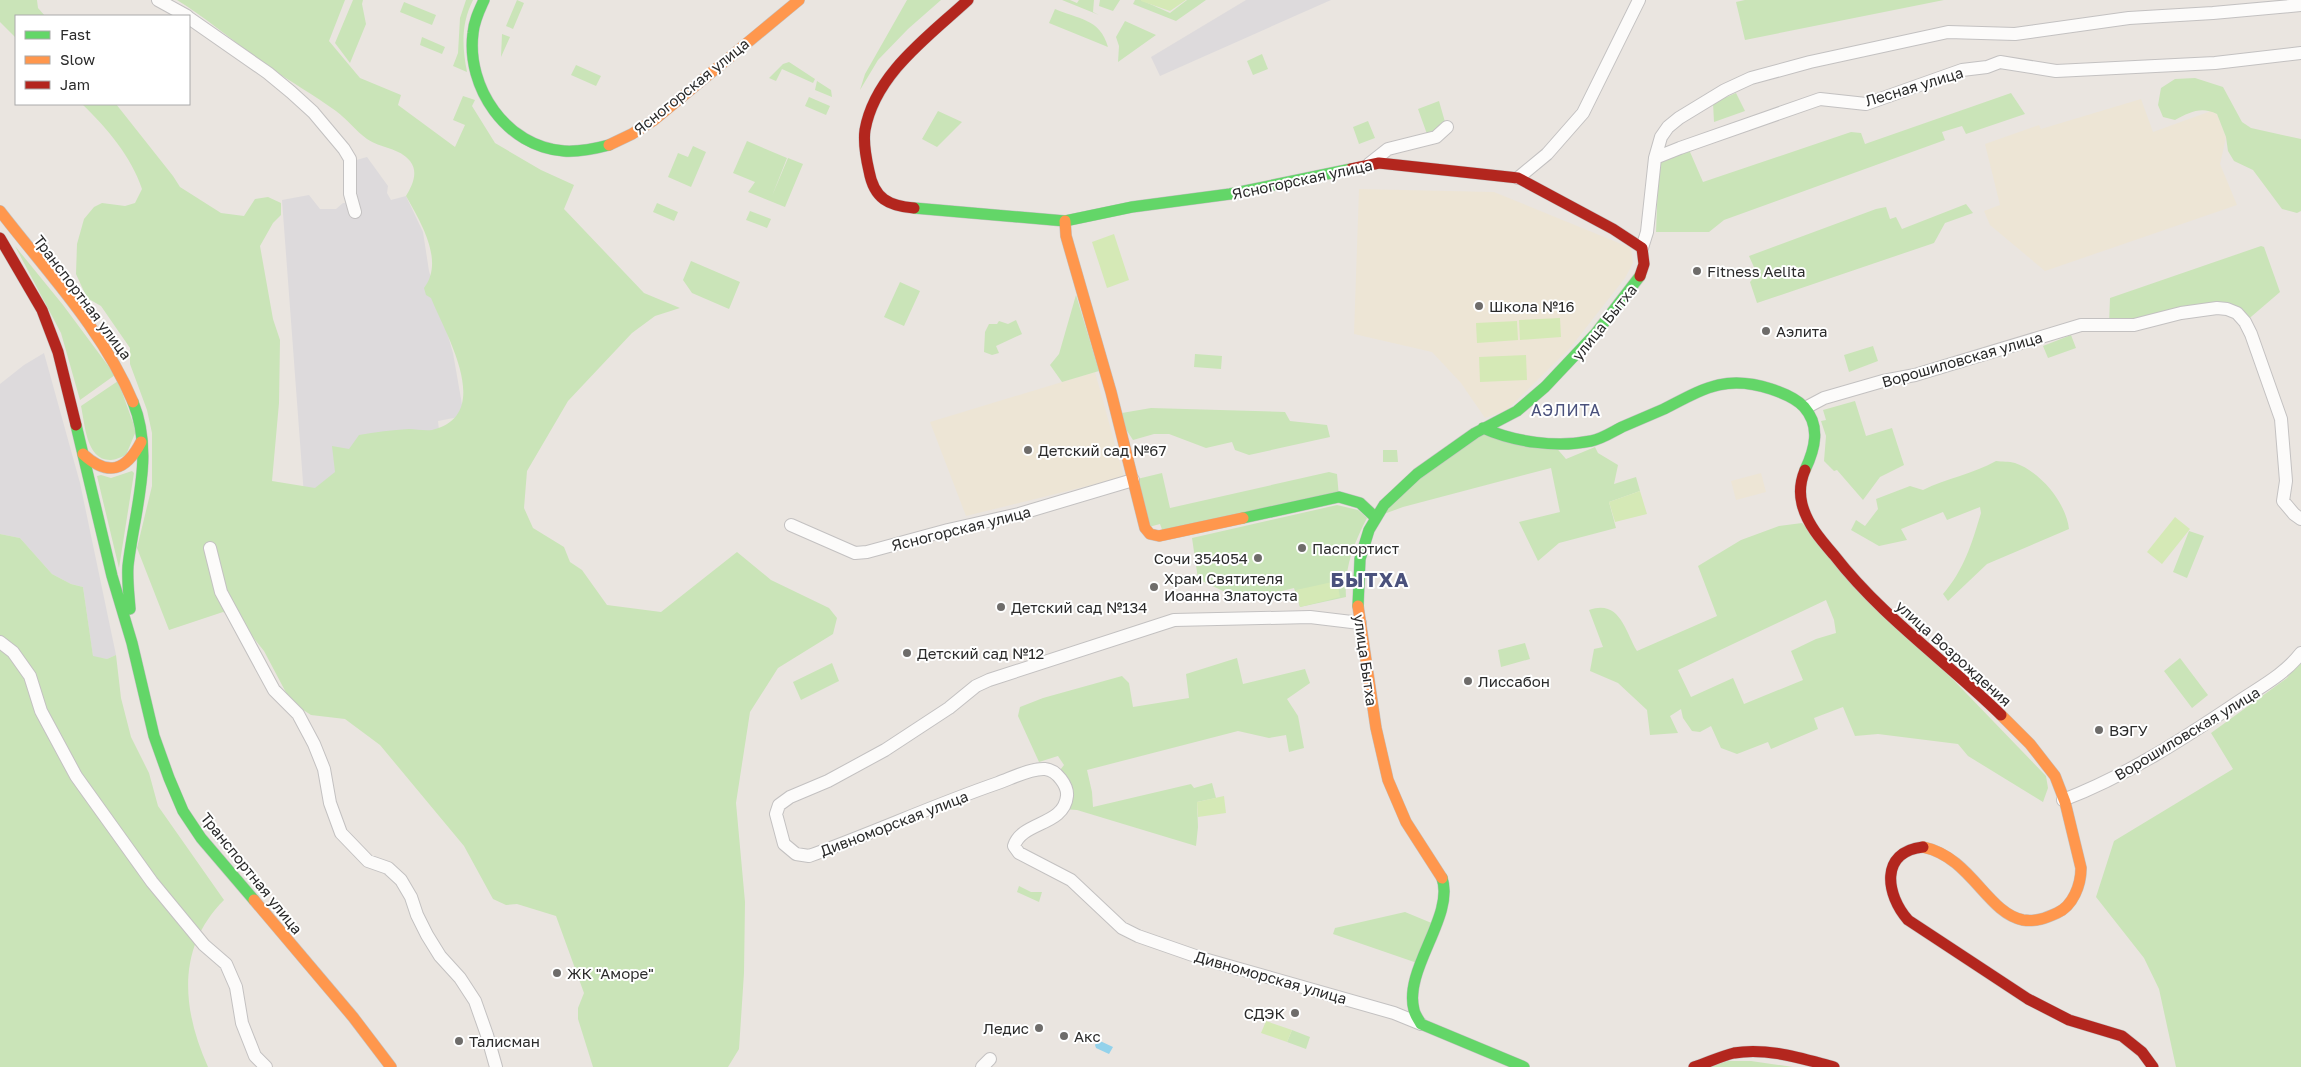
<svg xmlns="http://www.w3.org/2000/svg" width="2301" height="1067" font-family="'Golos Text',sans-serif">
	<style>
		.industrial { fill: #dddadc }
		.education { fill: #ede5d5 }
		.green { fill: #cae4b8; fill-rule: evenodd }
		.pitch { fill: #d5e9b6 }
		.water { fill: #93d2eb }
		.lines { fill: none; stroke-linecap: round; stroke-linejoin: round }
		.street-casing { stroke: #c3c1c1; stroke-width: 14 }
		.fast-casing { stroke: #c3c1c1; stroke-width: 12 }
		.slow-casing { stroke: #c3c1c1; stroke-width: 12 }
		.jam-casing { stroke: #c3c1c1; stroke-width: 12 }
		.street { stroke: #fcfbfa; stroke-width: 12 }
		.fast { stroke: #63d668; stroke-width: 11 }
		.slow { stroke: #ff974d; stroke-width: 11 }
		.jam { stroke: #b3261e; stroke-width: 11 }
		.poi-dot { fill: #6e6c6a; stroke: #fff; stroke-width: 2 }
		.labels { text-anchor: middle; dominant-baseline: central; stroke-width: 4; stroke-linejoin: round; paint-order: stroke }
		.street-label { font-size: 15px; fill: #2b2b2b; stroke: #fff }
		.poi-label { font-size: 15px; fill: #2b2b2b; stroke: #fff; text-anchor: start }
		.neighbourhood-label { font-size: 16px; letter-spacing: 1px; fill: #4a517c; stroke: #fff }
		.district-label { font-size: 20px; font-weight: bold; letter-spacing: 1px; fill: #4a517c; stroke: #fff }
	</style>
	<rect width="100%" height="100%" fill="#eae5e0"/>
	<path class="industrial" d="M1246 0H1331L1160 76 1151 57Z
		M367 157 388 186 387 193 391 200 406 196 423 232 429 271 453 353 464 416 438 421 440 439 341 493 304 496 282 200 309 195 320 209H336L343 203H347L346 163Z
		M44 353 80 483 116 655 107 659 93 657 83 587 71 584 52 574 20 538 0 534V384L24 365Z"/>
	<path class="education" d="M2141 99 2153 132 2211 111 2217 114 2226 137 2220 164 2237 205 2045 271 1990 225 1984 211 2000 205 1985 144 2039 125 2041 129Z
		M1359 189 1494 192 1631 248 1633 263 1625 278 1570 348 1506 411 1485 418 1461 383 1432 352 1354 334Z
		M1095 372 1124 477 966 516 930 422Z
		M1761 473 1766 492 1736 500 1731 481Z"/>
	<path class="green" d="M0 0H37L38 8 45 16H16V38L0 22Z
		M177 0H345L329 41 360 78 401 95 398 105 455 147 465 125 453 120 463 96 475 100 472 106 495 143 541 170 574 185 564 209 644 293 680 308 655 316 632 333 568 401 527 471 524 508 533 528 564 547 570 562 582 570 607 605 661 612 737 552 771 580 829 608 837 618 833 634 778 668 750 712 736 803 745 902 744 973 739 1049 728 1067H593L578 1019V1008L584 993 556 916 517 904 506 905 493 899 464 846 380 745 345 719 311 715 291 702 264 651 243 625 223 612 169 630 137 548 152 486V433L147 410 130 364V348L101 306 87 298 76 274 77 244 84 219 94 207 102 203 125 206 135 203 142 189C131 156 107 128 82 104H116L173 176 180 187 221 213 244 216 255 199 268 197 281 203V215L273 223 260 246 273 319 280 340 279 403 272 481 315 488 335 472 332 446 349 449 359 435C375 432 392 430 409 429 416 429 424 431 432 430 495 415 446 335 431 298L426 295 424 288C445 261 420 221 406 196 412 186 419 172 410 161 400 148 380 148 367 139 356 131 347 119 336 111 314 95 291 82 269 67 238 45 209 20 177 0Z
		M353 0H363L362 4 366 24 350 63 335 43Z
		M466 0H473C461 24 462 46 467 72L453 66 458 53 460 18Z
		M517 0 524 3 513 29 506 26Z
		M907 0H941L908 29 878 60 860 90 865 74Z
		M1062 0H1070L1077 3 1079 0H1094L1093 12 1099 15Z
		M1100 0H1120L1113 11 1099 6Z
		M1135 0H1141L1170 13 1187 0H1206L1176 21 1133 4Z
		M1745 0H1944L1745 40 1736 2Z
		M404 2 436 15 432 25 400 12Z
		M1055 9C1077 19 1100 18 1108 47L1049 23Z
		M1125 21 1156 35 1118 62 1119 46 1116 37Z
		M502 34 510 37 501 57Z
		M422 37 445 47 442 54 420 45Z
		M1262 54 1268 69 1253 75 1247 61Z
		M789 62 815 79 813 83 782 69 776 81 769 78 783 64Z
		M576 65 601 76 596 86 571 75Z
		M2195 78 2223 87 2242 122 2251 128 2301 139V211L2297 213 2282 209 2253 170 2234 161 2228 151 2226 137 2217 114C2201 106 2190 112 2175 120L2163 117 2158 105 2161 88 2175 79Z
		M817 81 831 90 832 97 815 90Z
		M1736 93 1745 111 1714 122 1713 103Z
		M2011 93 2025 114 1966 134 1962 126 1942 132 1945 140 1724 220 1709 232H1656L1659 156 1687 145 1703 182 1851 132 1861 133 1865 144Z
		M809 97 830 106 826 115 805 106Z
		M1439 101 1445 122 1435 132 1427 134 1418 109Z
		M938 111 962 122 937 147 922 139Z
		M1368 121 1375 138 1359 144 1353 127Z
		M747 141 787 158 772 196 788 158 803 164 785 207 748 192 755 182 733 173Z
		M693 146 706 152 691 187 668 177 678 153 688 157Z
		M657 203 678 212 674 221 653 212Z
		M1966 204 1973 213 1945 223 1934 243 1757 303 1750 282 1757 274 1749 256 1876 209 1886 207 1890 219 1896 217 1902 229Z
		M750 211 771 219 767 228 746 220Z
		M15 246 63 305 115 375 80 400 61 333Z
		M2261 246 2264 247 2280 292 2245 322 2227 309 2109 325 2110 298Z
		M691 261 740 282 729 309 692 293 683 280Z
		M900 282 920 291 904 326 884 317Z
		M1076 295 1099 371 1062 382 1050 365 1059 354Z
		M1016 320 1022 334 996 346 999 353 992 355 984 352 985 332 989 324H997L999 321 1008 324Z
		M2071 335 2076 348 2048 358 2043 346Z
		M1873 346 1878 361 1849 372 1844 355Z
		M1195 354 1222 356 1221 369 1194 367Z
		M118 381 136 431 126 455C121 457 115 460 111 460 86 461 85 424 81 406Z
		M1855 401 1866 436 1892 428 1904 465 1880 477 1863 500 1837 470 1834 471 1824 461 1826 436 1821 421 1826 420 1823 410Z
		M1151 408 1285 412 1290 421 1327 425 1330 437 1249 455 1235 450 1232 442 1206 448 1169 434H1154L1133 440 1116 414Z
		M1483 428 1553 444 1566 459 1595 447 1598 453 1618 465 1614 484 1636 477 1640 491 1609 502 1616 528 1559 543 1538 561 1519 522 1560 512 1551 468 1403 507 1384 514 1386 502Z
		M1383 450H1397L1398 462H1383Z
		M1996 461C2002 462 2009 461 2015 463 2041 472 2066 503 2069 529L1987 564 1948 601 1943 594C1964 570 1972 543 1981 513L1980 507 1947 520 1943 512 1901 529 1907 540 1879 546 1851 530 1856 520 1865 526 1878 509 1876 499 1910 486 1923 490C1947 478 1973 474 1996 461Z
		M132 471 134 473 119 568 97 476 101 475 111 478Z
		M1329 472 1337 474 1339 497 1164 535 1160 524 1145 528 1133 480 1162 473 1170 508Z
		M1337 505 1358 510 1367 518C1354 543 1344 568 1346 597L1300 607 1294 588 1258 597 1246 602 1198 579 1192 538Z
		M1802 523 2046 776 2048 788 2043 802 1968 756 1958 744 1878 734 1855 736 1843 707 1814 718 1818 729 1771 749 1768 742 1737 754 1721 748 1711 726 1700 732 1692 731 1683 718 1681 709 1670 716 1678 733 1650 735 1647 710 1618 683 1590 671 1594 649 1603 647 1589 610C1620 599 1625 631 1637 651L1717 616 1698 566 1741 540 1779 526ZM1826 600 1834 620 1836 633 1816 639 1791 651 1803 680 1744 704 1733 678 1691 697 1678 670Z
		M2189 531 2204 536 2187 578 2173 572Z
		M0 534 20 538 52 574 71 584 83 587 93 656 107 659 116 655 121 698 131 737 149 773 158 806 224 900C176 948 182 1009 208 1067H0Z
		M1525 643 1530 659 1501 667 1498 650Z
		M1237 658 1243 684 1305 669 1310 683 1287 699 1298 716 1304 748 1289 752 1286 735 1269 738 1238 731 1087 770 1092 792 1093 807 1191 784 1194 788 1212 783 1216 798 1197 802 1198 827 1196 846 1077 810 1063 809 1066 801 1057 774 1064 765 1058 756 1039 762 1018 716 1020 707 1043 698 1122 676 1129 683 1133 707 1189 698 1186 674Z
		M2180 658 2208 695 2192 708 2164 671Z
		M2301 660V1067H2176L2159 989 2144 958 2096 897 2114 841 2233 769 2211 733 2287 678Z
		M832 663 839 681 801 700 793 682Z
		M1019 886 1031 892H1042L1039 902 1017 892Z
		M1405 912 1434 924 1420 964 1333 934 1335 928Z
		M1292 1030 1310 1037 1306 1049 1287 1042Z
		M1728 1061H1751L1793 1067H1708Z"/>
	<path class="pitch" d="M1186 0 1170 11 1141 1V0Z
		M1114 234 1129 280 1107 288 1092 242Z
		M1560 318 1561 337 1520 340 1519 320Z
		M1517 321 1518 340 1477 343 1476 323Z
		M1526 355 1527 380 1480 382 1479 357Z
		M1640 491 1647 514 1615 522 1609 502Z
		M2175 517 2190 529 2162 564 2147 552Z
		M1337 581 1340 597 1300 607 1296 590Z
		M1224 796 1226 813 1198 817 1197 802Z
		M1266 1021 1292 1030 1287 1042 1261 1033Z"/>
	<path class="water" d="M1098 1040 1113 1047 1109 1054 1096 1048 1095 1045Z"/>
	<g class="lines">
		<defs>
			<path id="street" d="M158 0 187 16
				M189 18 268 73 291 92 313 112 344 149 350 159V194L355 212
				M1655 158 1680 148 1820 99 1866 104 1962 70 1987 67 2000 62 2056 71 2215 63 2301 53
				M1369 164 1388 149 1436 137 1447 127
				M1518 178 1547 154 1583 113 1639 0
				M1642 248 1647 232 1655 158 1661 137 1668 127 1679 118 1725 90 1751 78 1810 62 1948 32 2015 34 2129 18 2213 13 2301 5
				M1807 407 1824 398 1883 381 1915 375 2081 325H2134L2181 313 2217 308 2227 309 2237 313 2245 322 2251 334 2281 419 2286 481 2283 501 2294 514 2301 519
				M791 525 855 553 867 552 948 530 1019 514 1133 480
				M210 548 221 592 274 690 298 714 314 744 324 769 330 803 341 833 368 861 388 868 401 880 411 897 417 915 427 935 440 956 460 978 475 1001 487 1035 496 1067
				M1360 623 1310 617 1174 620 989 680 976 686 949 708 885 750 828 781 790 797 779 805 776 814 784 844 796 854 809 856C873 833 934 805 998 783 1012 778 1031 768 1045 769 1057 770 1068 786 1067 796 1064 826 1022 821 1014 846L1019 853 1071 880 1122 928 1138 936 1204 959 1394 1013 1421 1024
				M0 642 13 652 30 676 41 711 76 776 152 882 204 945 226 964 236 987 242 1023 255 1056 266 1067
				M2063 800C2126 776 2183 739 2238 702 2260 687 2284 675 2301 653
				M982 1067 990 1059"/>
			<path id="fast" d="M484 0C479 11 474 21 473 33 466 87 506 147 564 151 580 152 594 149 609 145
				M914 208 1065 221 1132 207 1230 194 1351 169
				M76 425 112 576 132 643 154 736 169 778 183 811 201 838 254 900
				M1483 428C1514 442 1557 448 1591 441 1602 439 1612 432 1622 427 1636 421 1650 415 1664 409 1703 389 1725 374 1771 389 1783 393 1796 398 1804 407 1821 426 1815 449 1805 470
				M1243 518 1339 497 1360 503 1376 518
				M1358 606 1360 559 1369 530 1384 505 1417 474 1475 433 1517 411 1545 387 1596 333 1640 276
				M130 609C129 595 127 580 128 566 134 512 155 455 133 402
				M1442 878C1455 916 1403 970 1414 1010 1415 1015 1419 1020 1421 1024L1524 1067"/>
			<path id="slow" d="M609 145 632 134 654 120 799 0
				M0 211C47 272 103 330 133 402
				M1065 221 1066 236 1111 392 1145 528 1150 534 1159 536 1243 518
				M83 454C108 477 126 471 141 442
				M1358 606 1376 728 1388 780 1406 822 1442 878
				M1923 847C1971 857 1987 913 2023 920 2036 922 2046 918 2057 913 2073 906 2081 885 2081 868L2065 802 2055 776 2030 744 2001 715
				M254 900 353 1017 391 1067"/>
			<path id="jam" d="M1351 169 1379 163 1518 178 1613 229 1642 248 1644 264 1640 276
				M914 208C889 206 874 199 869 171 866 158 863 144 865 130 875 74 929 36 968 0
				M0 238 42 310 58 352 76 425
				M1805 470C1800 482 1799 492 1802 504 1807 524 1821 540 1834 555 1882 617 1946 661 2001 715
				M1923 847C1879 852 1886 895 1908 920L2028 999 2069 1020 2122 1036 2142 1052 2153 1067
				M1694 1067C1707 1063 1721 1056 1734 1053 1767 1047 1803 1059 1834 1067"/>
		</defs>
		<use href="#street" class="street-casing"/>
		<use href="#fast" class="fast-casing"/>
		<use href="#slow" class="slow-casing"/>
		<use href="#jam" class="jam-casing"/>
		<use href="#street" class="street"/>
		<use href="#fast" class="fast"/>
		<use href="#slow" class="slow"/>
		<use href="#jam" class="jam"/>
	</g>
	<g class="poi-dot">
		<circle cx="1697" cy="271" r="5"/>
		<circle cx="1479" cy="306" r="5"/>
		<circle cx="1766" cy="331" r="5"/>
		<circle cx="1028" cy="450" r="5"/>
		<circle cx="1302" cy="548" r="5"/>
		<circle cx="1258" cy="558" r="5"/>
		<circle cx="1154" cy="587" r="5"/>
		<circle cx="1001" cy="607" r="5"/>
		<circle cx="907" cy="653" r="5"/>
		<circle cx="1468" cy="681" r="5"/>
		<circle cx="2099" cy="730" r="5"/>
		<circle cx="557" cy="973" r="5"/>
		<circle cx="1295" cy="1013" r="5"/>
		<circle cx="1039" cy="1028" r="5"/>
		<circle cx="1064" cy="1036" r="5"/>
		<circle cx="459" cy="1041" r="5"/>
	</g>
	<g class="labels">
		<g class="street-label">
			<text transform="translate(691 86) rotate(-39)">Ясногорская улица</text>
			<text transform="translate(1914 86) rotate(-17)">Лесная улица</text>
			<text transform="translate(1302 179) rotate(-12)">Ясногорская улица</text>
			<text transform="translate(83 297) rotate(53)">Транспортная улица</text>
			<text transform="translate(1604 322) rotate(-51)">улица Бытха</text>
			<text transform="translate(1962 359) rotate(-16)">Ворошиловская улица</text>
			<text transform="translate(961 528) rotate(-14)">Ясногорская улица</text>
			<text transform="translate(1954 653) rotate(42)">улица Возрождения</text>
			<text transform="translate(1366 660) rotate(82)">улица Бытха</text>
			<text transform="translate(2187 733) rotate(-31)">Ворошиловская улица</text>
			<text transform="translate(894 823) rotate(-21)">Дивноморская улица</text>
			<text transform="translate(252 873) rotate(51)">Транспортная улица</text>
			<text transform="translate(1271 977) rotate(16)">Дивноморская улица</text>
		</g>
		<g class="poi-label">
			<text x="1707" y="271">Fitness Aelita</text>
			<text x="1489" y="306">Школа №16</text>
			<text x="1776" y="331">Аэлита</text>
			<text x="1038" y="450">Детский сад №67</text>
			<text x="1312" y="548">Паспортист</text>
			<text x="1248" y="558" text-anchor="end">Сочи 354054</text>
			<text x="1164" y="578">Храм Святителя<tspan x="1164" dy="17">Иоанна Златоуста</tspan></text>
			<text x="1011" y="607">Детский сад №134</text>
			<text x="917" y="653">Детский сад №12</text>
			<text x="1478" y="681">Лиссабон</text>
			<text x="2109" y="730">ВЭГУ</text>
			<text x="567" y="973">ЖК "Аморе"</text>
			<text x="1285" y="1013" text-anchor="end">СДЭК</text>
			<text x="1029" y="1028" text-anchor="end">Ледис</text>
			<text x="1074" y="1036">Акс</text>
			<text x="469" y="1041">Талисман</text>
		</g>
		<g class="neighbourhood-label">
			<text x="1566" y="410">АЭЛИТА</text>
		</g>
		<g class="district-label">
			<text x="1370" y="579">БЫТХА</text>
		</g>
	</g>
	<rect x="15" y="15" width="175" height="90" fill="#ffffff" stroke="#aaaaaa"/>
	<rect x="25" y="31" width="25" height="8" fill="#63d668" stroke="#aaaaaa"/>
	<text x="60" y="40" font-size="15" fill="#2b2b2b">Fast</text>
	<rect x="25" y="56" width="25" height="8" fill="#ff974d" stroke="#aaaaaa"/>
	<text x="60" y="65" font-size="15" fill="#2b2b2b">Slow</text>
	<rect x="25" y="81" width="25" height="8" fill="#b3261e" stroke="#aaaaaa"/>
	<text x="60" y="90" font-size="15" fill="#2b2b2b">Jam</text>
</svg>
